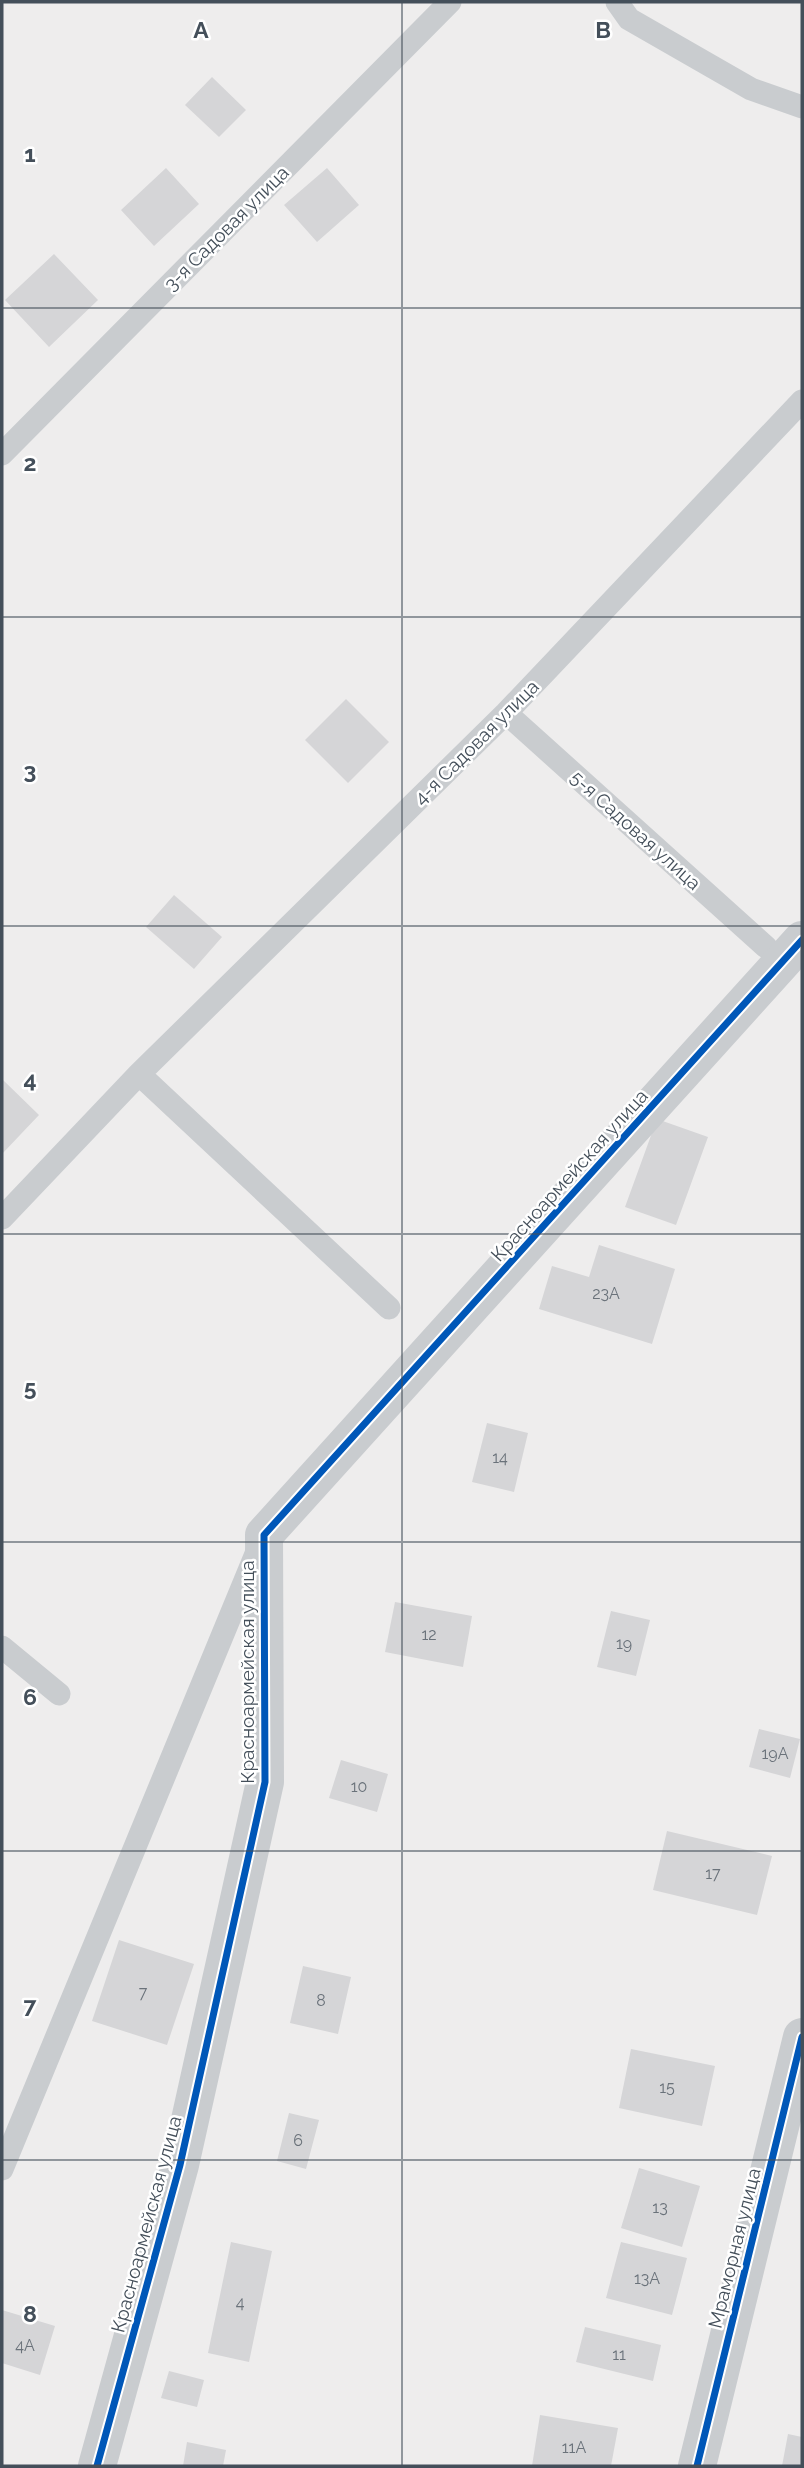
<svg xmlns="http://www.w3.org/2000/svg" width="804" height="2468" font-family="Raleway,sans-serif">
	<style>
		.building { fill: #d5d5d7 }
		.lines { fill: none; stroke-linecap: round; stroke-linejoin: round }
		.service { stroke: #c9cccf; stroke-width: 23 }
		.minor { stroke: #c9cccf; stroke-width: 38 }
		.cycleway-casing { stroke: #fff; stroke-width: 11 }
		.cycleway { stroke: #0057b8; stroke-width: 7 }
		.grid { fill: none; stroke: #444f5a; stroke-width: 2; stroke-opacity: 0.55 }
		.labels { text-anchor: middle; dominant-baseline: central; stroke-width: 5; stroke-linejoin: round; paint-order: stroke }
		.number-label { font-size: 16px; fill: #6a727a }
		.street-label { font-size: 19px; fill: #444f5a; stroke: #fff }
		.grid-label { font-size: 23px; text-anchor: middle; font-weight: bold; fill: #444f5a; stroke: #fff; stroke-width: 5; stroke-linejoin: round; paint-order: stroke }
	</style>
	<rect width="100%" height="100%" fill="#eeeded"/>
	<path class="building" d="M212 77 246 110 219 137 185 105Z
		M166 168 199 204 154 246 121 210Z
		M327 168 359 205 317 242 284 205Z
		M54 254 98 300 49 347 5 300Z
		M346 699 389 742 348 783 305 740Z
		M174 895 222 937 194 969 146 927Z
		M2 1079 39 1115 2 1154Z
		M657 1119 708 1137 676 1225 625 1207Z
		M599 1245 675 1269 652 1344 539 1309 552 1266 589 1277Z
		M487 1423 528 1433 514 1492 472 1482Z
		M395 1602 472 1616 463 1667 385 1652Z
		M611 1611 650 1620 636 1676 597 1667Z
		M759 1729 800 1739 790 1778 749 1767Z
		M341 1760 388 1774 377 1812 329 1798Z
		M667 1831 772 1856 757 1915 653 1890Z
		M119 1940 194 1964 167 2045 92 2021Z
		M303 1966 351 1977 338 2034 290 2023Z
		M631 2049 715 2066 702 2126 619 2108Z
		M289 2113 319 2120 306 2169 277 2161Z
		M639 2168 700 2186 682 2247 621 2228Z
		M231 2242 272 2251 249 2362 208 2353Z
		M621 2242 687 2258 672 2315 606 2298Z
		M2 2310 55 2326 40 2375 2 2363Z
		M585 2327 661 2345 653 2381 576 2362Z
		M169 2371 204 2380 197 2407 161 2398Z
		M540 2415 618 2428 611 2466H532Z
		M788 2434 802 2437V2466H782Z
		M187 2442 226 2450 223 2466H183Z"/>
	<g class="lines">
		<path class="service" d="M617 2 629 19 751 89 802 107
			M2 454 450 2
			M506 713 766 947
			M139 1074 389 1308
			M2 1218 139 1074 506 713 802 401
			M2 1647 59 1694
			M2 2169 256 1554"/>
		<path class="minor" d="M97 2466 180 2165 265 1782 264 1535 802 940
			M697 2466 802 2037"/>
		<defs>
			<path id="cycleway" d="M97 2466 180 2165 265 1782 264 1535 802 940
				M697 2466 802 2037"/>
		</defs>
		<use href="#cycleway" class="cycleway-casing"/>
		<use href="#cycleway" class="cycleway"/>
	</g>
	<path class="grid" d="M402 2V2466M2 308H802M2 617H802M2 926H802M2 1234H802M2 1542H802M2 1851H802M2 2160H802"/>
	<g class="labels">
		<g class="number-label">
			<text x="606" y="1293">23А</text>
			<text x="500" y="1457">14</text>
			<text x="429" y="1634">12</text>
			<text x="624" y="1643">19</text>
			<text x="775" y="1753">19А</text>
			<text x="359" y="1786">10</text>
			<text x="713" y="1873">17</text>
			<text x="143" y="1992">7</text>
			<text x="321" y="2000">8</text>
			<text x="667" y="2087">15</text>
			<text x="298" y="2140">6</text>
			<text x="660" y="2207">13</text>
			<text x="647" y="2278">13А</text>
			<text x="240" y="2302">4</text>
			<text x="25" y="2345">4А</text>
			<text x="619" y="2354">11</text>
			<text x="574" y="2447">11А</text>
		</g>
		<g class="street-label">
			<text transform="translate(226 228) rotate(-45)">3-я Садовая улица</text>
			<text transform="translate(476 742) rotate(-45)">4-я Садовая улица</text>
			<text transform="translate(636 830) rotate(42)">5-я Садовая улица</text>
			<text transform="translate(569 1175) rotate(-48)">Красноармейская улица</text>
			<text transform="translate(247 1672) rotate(-90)">Красноармейская улица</text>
			<text transform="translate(146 2224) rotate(-75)">Красноармейская улица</text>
			<text transform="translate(734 2248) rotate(-76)">Мраморная улица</text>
		</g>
	</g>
	<g class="grid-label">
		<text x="201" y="38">A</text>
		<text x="603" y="38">B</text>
		<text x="30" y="162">1</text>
		<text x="30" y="471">2</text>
		<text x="30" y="779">3</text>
		<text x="30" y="1088">4</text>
		<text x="30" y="1396">5</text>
		<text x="30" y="1705">6</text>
		<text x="30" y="2013">7</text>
		<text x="30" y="2322">8</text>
	</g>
	<rect width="804" height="2468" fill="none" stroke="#444f5a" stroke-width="7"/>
</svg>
